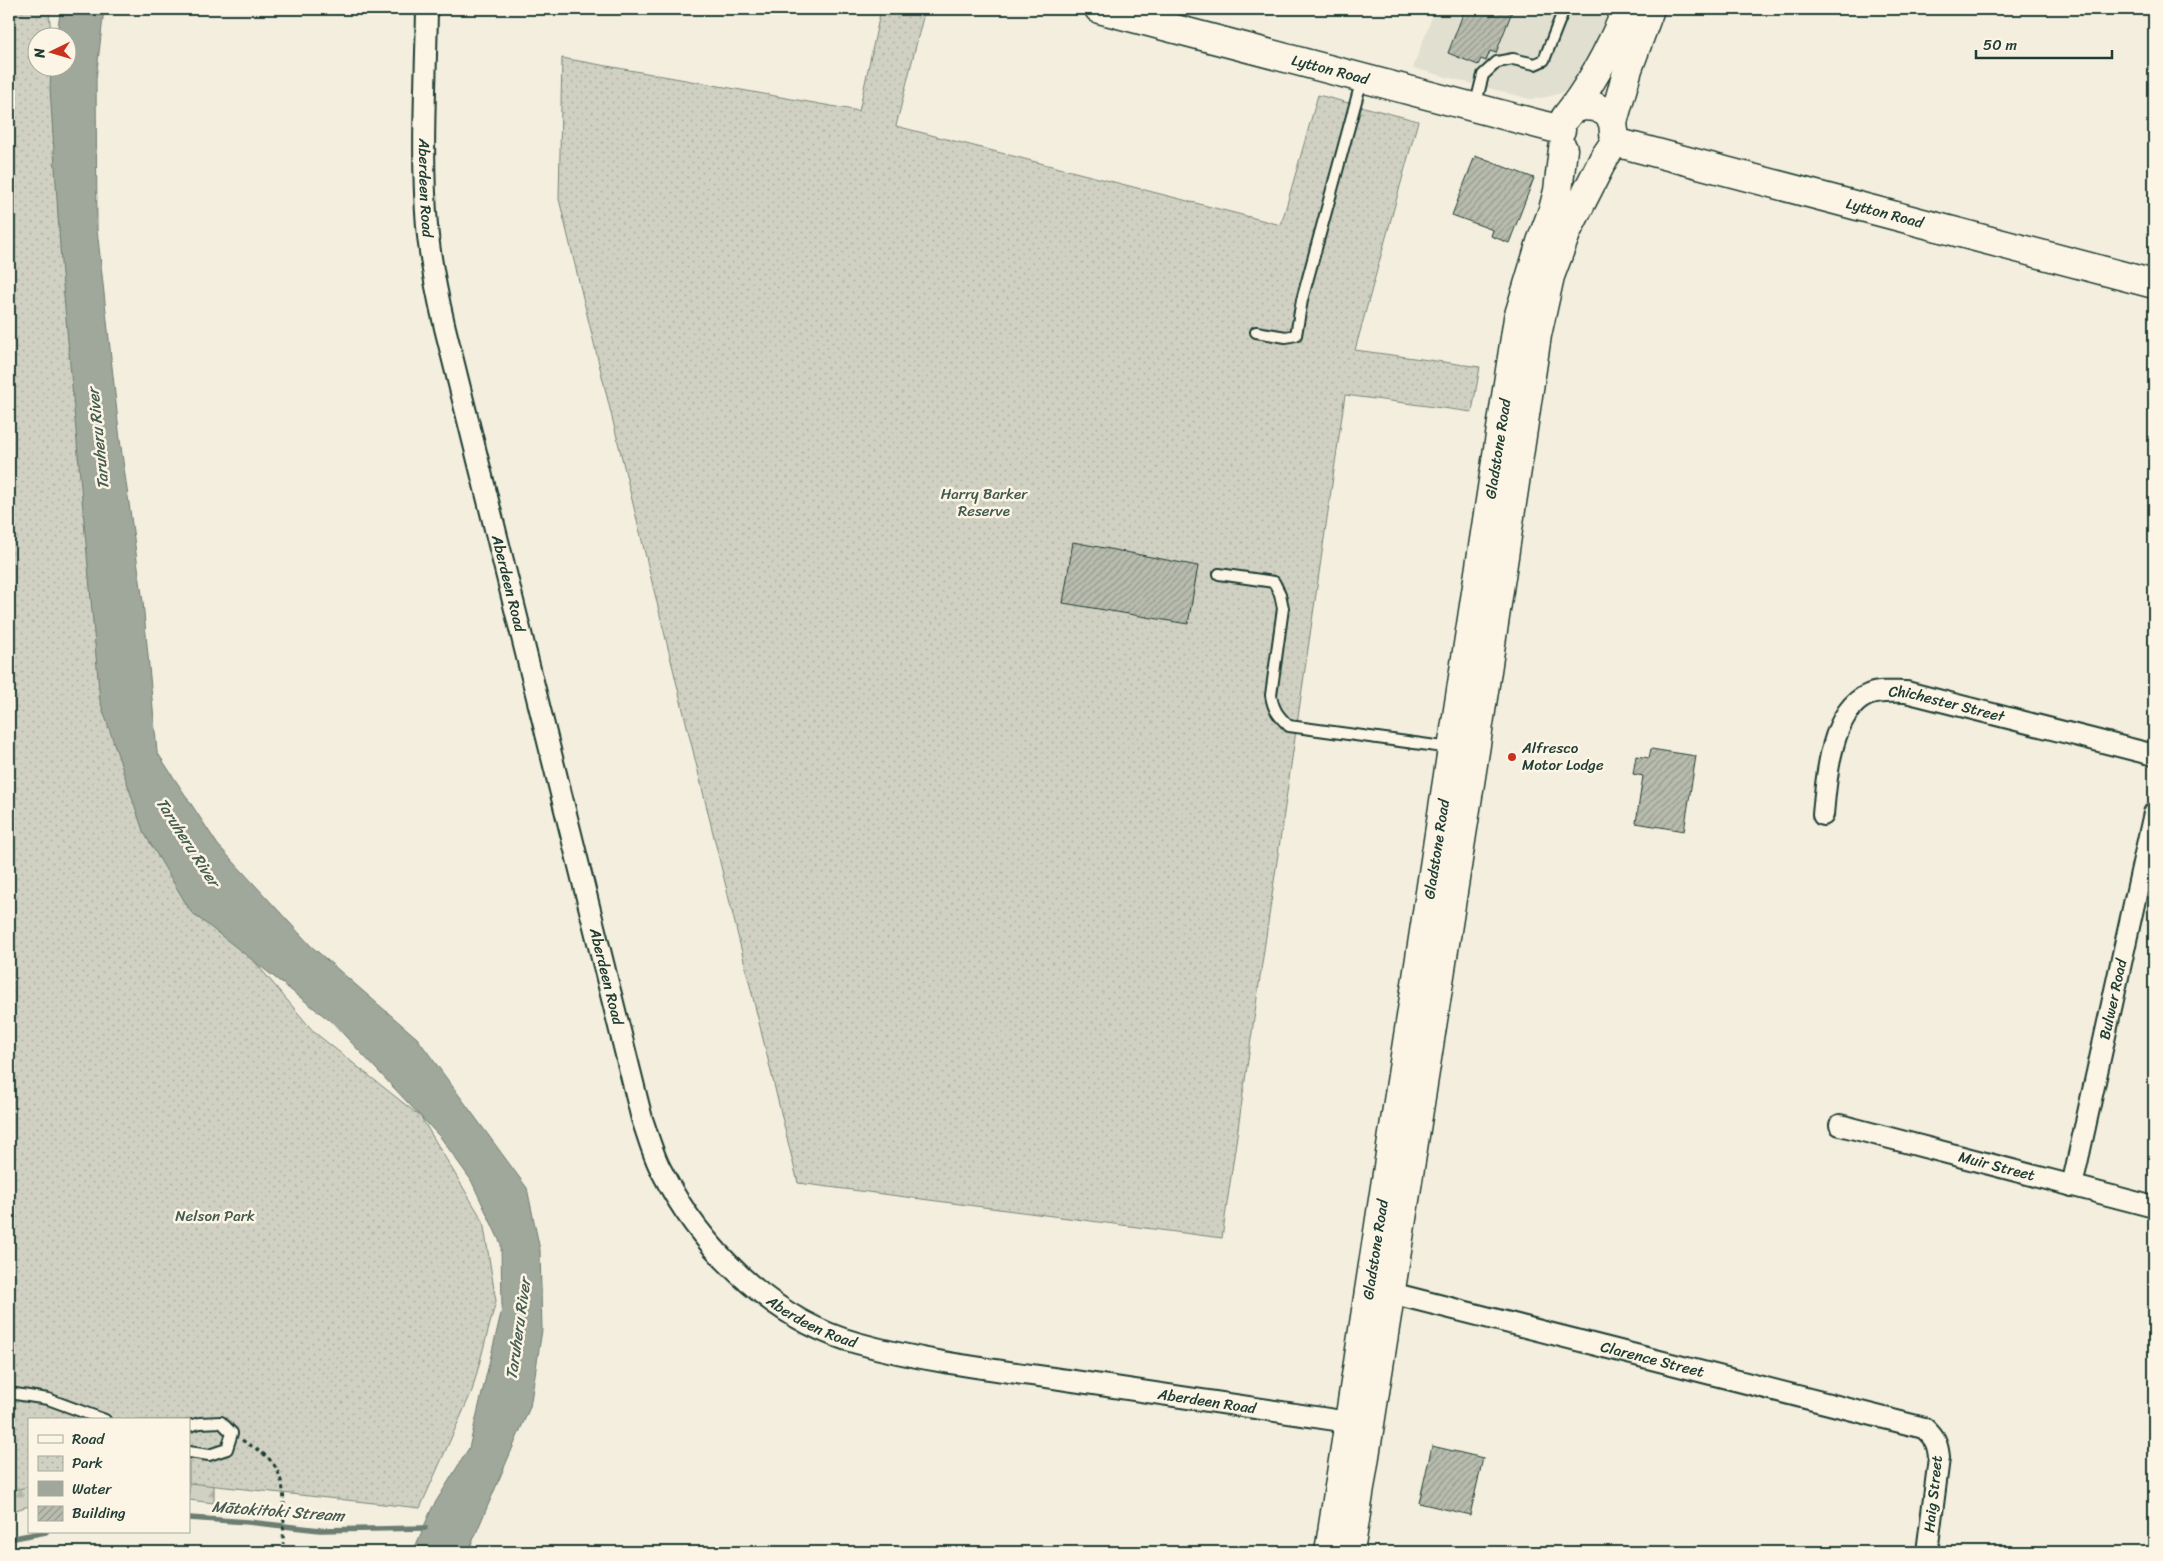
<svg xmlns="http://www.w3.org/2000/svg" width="2163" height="1561" font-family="Sriracha,sans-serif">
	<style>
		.built { fill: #e1dfd0 }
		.forest { fill: url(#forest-firs); stroke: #78877b }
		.park { fill: url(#park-dots); stroke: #78877b }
		.water { fill: #a0a89b; stroke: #6c7d72 }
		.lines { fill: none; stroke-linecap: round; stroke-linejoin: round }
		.stream { stroke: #6c7d72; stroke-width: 5.5 }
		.building { fill: url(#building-hatch); stroke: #1f3d34 }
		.service-casing { stroke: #1f3d34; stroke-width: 14 }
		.minor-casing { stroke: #1f3d34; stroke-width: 24 }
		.secondary-casing { stroke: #1f3d34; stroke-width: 31 }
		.path { stroke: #1f3d34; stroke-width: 3; stroke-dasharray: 4 4; stroke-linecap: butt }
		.service { stroke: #fcf5e5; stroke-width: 10 }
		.minor { stroke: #fcf5e5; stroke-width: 20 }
		.secondary { stroke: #fcf5e5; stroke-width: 28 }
		.poi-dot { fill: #c8321e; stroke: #fcf5e5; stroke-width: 2 }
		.labels { text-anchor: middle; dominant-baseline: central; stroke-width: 5; stroke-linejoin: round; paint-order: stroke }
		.street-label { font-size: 15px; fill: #1f3d34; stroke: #fcf5e5 }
		.park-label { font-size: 15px; fill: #425b50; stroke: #fcf5e5 }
		.poi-label { font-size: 15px; fill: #1f3d34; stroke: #fcf5e5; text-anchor: start }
		.water-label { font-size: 16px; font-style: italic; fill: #465d53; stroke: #fcf5e5 }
	</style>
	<defs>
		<pattern id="forest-firs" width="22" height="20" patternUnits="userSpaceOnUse" patternTransform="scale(1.25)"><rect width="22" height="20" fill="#d0d1c2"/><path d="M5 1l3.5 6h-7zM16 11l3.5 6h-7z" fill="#b2b4a7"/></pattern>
		<pattern id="park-dots" width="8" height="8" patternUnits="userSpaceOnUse" patternTransform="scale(1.25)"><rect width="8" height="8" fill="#d0d1c2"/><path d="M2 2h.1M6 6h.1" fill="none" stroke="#b2b4a7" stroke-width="1.8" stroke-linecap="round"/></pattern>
		<pattern id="building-hatch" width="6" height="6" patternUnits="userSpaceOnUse" patternTransform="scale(1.25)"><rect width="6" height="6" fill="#b8bcae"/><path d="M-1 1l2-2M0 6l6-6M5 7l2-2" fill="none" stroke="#959a8e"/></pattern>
	</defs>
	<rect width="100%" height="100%" fill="#f3eede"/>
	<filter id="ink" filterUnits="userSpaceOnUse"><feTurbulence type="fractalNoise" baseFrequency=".02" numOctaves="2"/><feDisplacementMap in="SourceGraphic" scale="10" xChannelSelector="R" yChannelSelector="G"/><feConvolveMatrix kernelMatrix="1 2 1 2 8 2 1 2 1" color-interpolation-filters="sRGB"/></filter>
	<g filter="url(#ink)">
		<path class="built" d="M1435 9H1609L1586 65 1572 85 1561 93 1547 97 1530 99 1413 68Z"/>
		<path class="forest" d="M9 1414 29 1420V1506L9 1512Z
			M189 1453 214 1460V1503L189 1500Z"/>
		<path class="park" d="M9 9H49L51 37 38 38V68H54L158 847 314 1032 421 1117 483 1221 496 1301 472 1391 420 1508 189 1483V1420H29V1486L9 1492Z
			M881 9H925L896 126 1281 225 1318 95 1418 121 1355 350 1480 367 1472 412 1345 395 1222 1238 798 1183 559 199 562 58 859 111Z"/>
		<path class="water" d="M61 9H104L96 79 97 229 120 440 143 602 157 752 218 845 311 946 417 1038 527 1188 540 1250 542 1330 530 1407 468 1552H413L432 1508 469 1448 502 1309 501 1244 471 1180 441 1138 333 1023 191 912 143 831 100 701 61 263 50 88 51 68H68V38L56 37Z"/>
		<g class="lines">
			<path class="stream" d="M189 1518 248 1522 320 1530 425 1528
				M9 1539 46 1532"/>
		</g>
		<path class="building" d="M1465 9H1513L1496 53 1490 51 1486 61 1481 59 1478 65 1448 53Z
			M1475 156 1534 178 1509 243 1491 236 1493 230 1452 215Z
			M1073 542 1198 566 1188 624 1063 603Z
			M1651 749 1696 756 1684 831 1636 823 1643 776 1633 774 1636 756 1649 758Z
			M1432 1446 1483 1458 1470 1515 1419 1503Z"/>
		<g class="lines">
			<defs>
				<path id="service" d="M1475 107 1483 75 1497 62 1513 59 1535 64 1544 60 1564 9
					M1256 332 1286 337 1296 335 1302 300 1362 79
					M1219 574 1274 582 1280 594 1283 608 1271 695C1273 709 1278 716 1289 726L1451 748
					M9 1393 48 1399 105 1420
					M189 1426 200 1423 221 1422 232 1433 227 1449 209 1455 189 1452"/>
				<g id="minor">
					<path id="s1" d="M427 9C426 81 421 154 427 226 430 260 437 294 445 328L642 1119C648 1136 653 1155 661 1170 700 1247 772 1320 857 1343 925 1362 997 1370 1067 1380 1166 1395 1264 1410 1362 1424"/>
					<path id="s2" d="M1823 815C1826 779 1831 710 1868 695 1880 690 1894 692 1906 692L2154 755"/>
					<path id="s3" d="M1840 1125 2154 1207"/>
					<path id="s4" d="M2072 1186 2154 813"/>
					<path id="s5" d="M1379 1290 1924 1428C1935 1438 1938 1444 1939 1458L1927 1552"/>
				</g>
				<g id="secondary">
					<path id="s6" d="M1099 9 1561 130"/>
					<path d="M1565 118C1592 85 1611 47 1627 9"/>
					<path d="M1613 122 1628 69 1650 9"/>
					<path id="s7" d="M1615 142 2154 284"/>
					<path id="s8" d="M1329 1552 1518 318 1541 242 1553 210 1558 191 1563 149"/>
					<path d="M1350 1552 1475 751 1537 335 1550 276 1567 231 1604 158 1615 142 1613 122 1607 113 1596 107 1584 106 1573 109"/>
				</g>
			</defs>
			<use href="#service" class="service-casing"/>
			<use href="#minor" class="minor-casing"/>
			<use href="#secondary" class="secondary-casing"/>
			<path class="path" d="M242 1440C251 1446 261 1451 268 1458 290 1478 283 1517 283 1544"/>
			<use href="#service" class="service"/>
			<use href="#minor" class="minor"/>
			<use href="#secondary" class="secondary"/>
		</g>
	</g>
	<circle class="poi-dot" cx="1512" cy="757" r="5"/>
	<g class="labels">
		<g class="street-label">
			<text stroke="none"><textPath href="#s6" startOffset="239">Lytton Road</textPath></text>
			<text stroke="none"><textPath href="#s1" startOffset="179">Aberdeen Road</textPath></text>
			<text stroke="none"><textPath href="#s7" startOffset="279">Lytton Road</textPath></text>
			<text stroke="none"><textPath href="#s8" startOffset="1116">Gladstone Road</textPath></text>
			<text stroke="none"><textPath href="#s1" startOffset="584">Aberdeen Road</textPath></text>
			<text stroke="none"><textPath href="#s2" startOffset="214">Chichester Street</textPath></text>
			<text stroke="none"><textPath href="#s8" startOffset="711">Gladstone Road</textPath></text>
			<text stroke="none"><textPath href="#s1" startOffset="989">Aberdeen Road</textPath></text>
			<text stroke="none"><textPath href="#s4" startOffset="191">Bulwer Road</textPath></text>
			<text stroke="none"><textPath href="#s3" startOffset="162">Muir Street</textPath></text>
			<text stroke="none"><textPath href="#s8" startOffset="306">Gladstone Road</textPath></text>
			<text stroke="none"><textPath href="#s1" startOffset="1409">Aberdeen Road</textPath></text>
			<text stroke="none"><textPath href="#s5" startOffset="282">Clarence Street</textPath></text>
			<text stroke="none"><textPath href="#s1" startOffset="1814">Aberdeen Road</textPath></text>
			<text transform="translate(1933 1494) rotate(-84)">Haig Street</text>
		</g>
		<g class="park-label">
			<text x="984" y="494">Harry Barker<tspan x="984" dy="17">Reserve</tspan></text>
			<text x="215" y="1216">Nelson Park</text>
		</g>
		<g class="poi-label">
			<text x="1522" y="748">Alfresco<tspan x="1522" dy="17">Motor Lodge</tspan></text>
		</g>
		<g class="water-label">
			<text transform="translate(98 439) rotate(-96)">Taruheru River</text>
			<text transform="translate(188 842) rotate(57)">Taruheru River</text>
			<text transform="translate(518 1329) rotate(-82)">Taruheru River</text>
			<text transform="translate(278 1511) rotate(4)">Mātokitoki Stream</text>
		</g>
	</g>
	<rect width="2163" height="1561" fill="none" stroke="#fcf5e5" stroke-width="30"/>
	<rect x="15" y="15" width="2133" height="1531" fill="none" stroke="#1f3d34" stroke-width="2" filter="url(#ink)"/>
	<rect x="28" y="1418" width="162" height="115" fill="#fcf5e5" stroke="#a4ab9e"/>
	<rect x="38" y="1435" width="25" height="8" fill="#fcf5e5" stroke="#a4ab9e"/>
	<text x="72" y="1444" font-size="15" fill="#1f3d34">Road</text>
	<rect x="38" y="1456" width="25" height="15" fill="url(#park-dots)" stroke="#a4ab9e"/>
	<text x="72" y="1468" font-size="15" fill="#1f3d34">Park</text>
	<rect x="38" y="1481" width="25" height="15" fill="#a0a89b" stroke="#a4ab9e"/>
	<text x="72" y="1494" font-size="15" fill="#1f3d34">Water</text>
	<rect x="38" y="1506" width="25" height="15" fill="url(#building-hatch)" stroke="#a4ab9e"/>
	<text x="72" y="1518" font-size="15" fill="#1f3d34">Building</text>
	<g transform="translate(52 52) rotate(265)"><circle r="24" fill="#fcf5e5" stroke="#a4ab9e"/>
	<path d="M0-4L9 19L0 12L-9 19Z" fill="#c8321e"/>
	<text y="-8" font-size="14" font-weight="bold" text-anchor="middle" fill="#1f3d34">N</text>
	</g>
	<path d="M1976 50v8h136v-8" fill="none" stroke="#1f3d34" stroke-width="2.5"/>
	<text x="1983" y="50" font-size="15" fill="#1f3d34" stroke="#fcf5e5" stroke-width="4" paint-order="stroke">50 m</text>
</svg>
